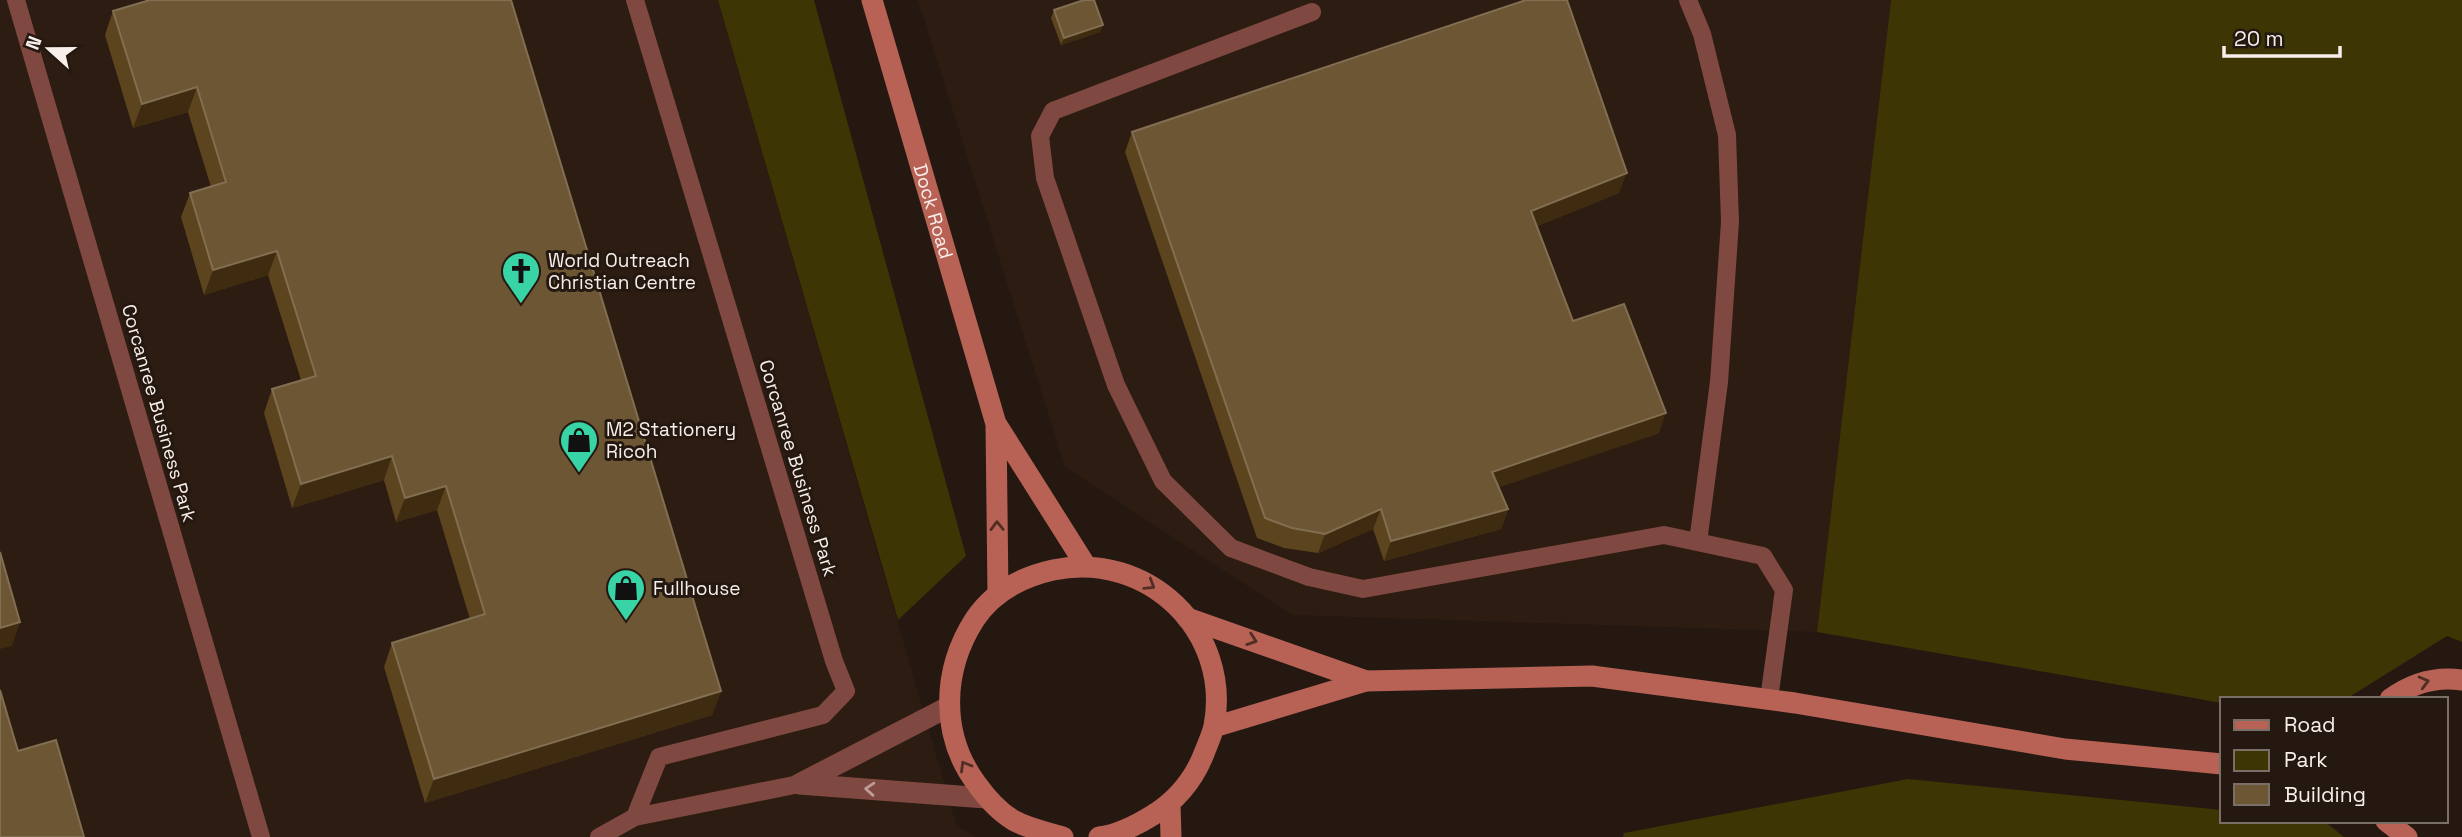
<svg xmlns="http://www.w3.org/2000/svg" width="2462" height="837" font-family="'Space Grotesk',sans-serif">
	<style>
		.built { fill: #2d1c11 }
		.green { fill: #3d3504 }
		.lines { fill: none; stroke-linecap: round; stroke-linejoin: round }
		.lane { stroke: #7f4941; stroke-width: 18 }
		.street { stroke: #7f4941; stroke-width: 21 }
		.secondary { stroke: #b86255; stroke-width: 21 }
		.wall { fill: #5b441e }
		.shaded-wall { fill: #3e2b10 }
		.building { fill: #6c5634; stroke: #826e51; stroke-width: 2 }
		.oneway { stroke: #502e25 }
		.oneway2 { stroke: #bc9c96 }
		.labels { text-anchor: middle; dominant-baseline: central; stroke-width: 6; stroke-linejoin: round; paint-order: stroke }
		.street-label { font-size: 19px; fill: #f8efea; stroke: #241811 }
		.poi-label { font-size: 19px; fill: #f8efea; stroke: #241811; text-anchor: start }
	</style>
	<rect width="100%" height="100%" fill="#241811"/>
	<path class="built" d="M0 0H718L956 824 975 837H0Z
		M918 0H1891L1817 632 1292 615 1065 467Z"/>
	<path class="green" d="M718 0H814L966 556 898 620Z
		M1891 0H2462V642L2447 636 2346 699H2222V703L1817 632Z
		M1908 779 2222 810V821H2324L2344 837H1623L1624 833Z"/>
	<g class="lines">
		<path class="lane" d="M16 0 261 837
			M635 0 834 661 846 691 823 715 659 757 635 817
			M1688 0 1702 34 1727 135 1730 222 1719 382 1698 542
			M1312 12 1053 111 1040 136 1045 178 1116 385 1163 481 1231 548 1309 577 1363 589 1664 535 1763 556 1784 590 1769 699
			M599 837 635 817 799 784"/>
		<path class="street" d="M801 783 948 707
			M799 784 986 798"/>
		<g class="secondary">
			<path id="s1" d="M872 0 996 424 998 594"/>
			<path d="M997 425 1086 566"/>
			<path d="M1187 618 1366 681"/>
			<path d="M2390 699C2412 683 2435 676 2462 680"/>
			<path d="M1214 727 1366 681 1592 676 1795 703 2065 749 2222 764"/>
			<path d="M1170 804 1171 837"/>
			<path d="M2386 821 2407 837"/>
			<path d="M1063 837C1046 832 1029 829 1013 820 998 811 986 797 976 783 940 734 942 670 975 619 993 592 1022 577 1053 570 1147 550 1232 631 1214 726 1212 735 1208 743 1205 751 1195 778 1177 800 1153 815 1137 825 1118 835 1099 837"/>
		</g>
	</g>
	<path class="wall" d="M150 0 721 691 712 715 425 803 384 667 392 643 470 619 437 510 396 522 384 480 292 508 264 413 272 389 301 380 268 275 204 295 181 217 190 193 211 187 188 112 133 128 105 35 113 11Z
		M1054 10 1103 25 1100 32 1061 45 1051 18Z
		M1132 132 1619 193 1537 226 1573 321 1659 433 1499 487 1508 509 1501 529 1384 561 1373 529 1318 553 1284 548 1257 538 1125 152Z"/>
	<path class="shaded-wall" d="M1103 25 1100 32 1061 45 1064 38Z
		M197 87 188 112 133 128 142 104Z
		M1627 173 1619 193 1524 231 1531 211Z
		M277 251 268 275 204 295 213 270Z
		M1666 413 1659 433 1485 492 1492 472Z
		M392 456 384 480 292 508 301 484Z
		M446 486 437 510 396 522 405 498Z
		M1381 509 1373 529 1318 553 1325 534Z
		M1508 509 1501 529 1384 561 1391 541Z
		M20 622 12 646 0 649V628Z
		M721 691 712 715 425 803 434 779Z"/>
	<path class="building" d="M150 0H511L721 691 434 779 392 643 485 614 446 486 405 498 392 456 301 484 272 389 316 376 277 251 213 270 190 193 226 182 197 87 142 104 113 11Z
		M1084 0H1094L1103 25 1064 38 1054 10Z
		M1526 0H1567L1627 173 1531 211 1573 321 1624 304 1666 413 1492 472 1508 509 1391 541 1381 509 1325 534 1292 528 1265 518 1132 132Z
		M0 552 20 622 0 628Z
		M0 690 18 751 56 740 84 837H0Z"/>
	<defs><path id="oneway-chevron" d="M-2-3.5L2.5 0L-2 3.5" fill="none" stroke-width="1.6" stroke-linecap="round" stroke-linejoin="round" transform="scale(1.75)"/></defs>
	<g class="oneway">
		<use href="#oneway-chevron" transform="translate(997 526) rotate(-91)"/>
		<use href="#oneway-chevron" transform="translate(1150 585) rotate(32)"/>
		<use href="#oneway-chevron" transform="translate(1252 640) rotate(19)"/>
		<use href="#oneway-chevron" transform="translate(2424 682) rotate(-15)"/>
		<use href="#oneway-chevron" transform="translate(965 766) rotate(-120)"/>
	</g>
	<use class="oneway2" href="#oneway-chevron" transform="translate(870 789) rotate(-176)"/>
	<defs>
		<symbol id="church-pin" viewBox="-11 -11 22 30"><path d="M0 17L-7.5 6A9.5 9.5 0 1 1 7.5 6Z" fill="#38d4a6" stroke="#241811"/><path d="M-1.2-6h2.4v3.5h3.3v2.4h-3.3V6h-2.4V-.1h-3.3v-2.4h3.3Z" fill="#111"/></symbol>
		<symbol id="shop-pin" viewBox="-11 -11 22 30"><path d="M0 17L-7.5 6A9.5 9.5 0 1 1 7.5 6Z" fill="#38d4a6" stroke="#241811"/><path d="M-5-2.5h2.3a2.7 3.5 0 0 1 5.4 0H5L5.5 6h-11ZM-1.5-2.5h3a1.5 2.3 0 0 0-3 0Z" fill="#111"/></symbol>
	</defs>
	<g fill-rule="evenodd">
		<use href="#church-pin" x="499" y="249" width="44" height="60"/>
		<use href="#shop-pin" x="557" y="418" width="44" height="60"/>
		<use href="#shop-pin" x="604" y="566" width="44" height="60"/>
	</g>
	<g class="labels">
		<g class="street-label">
			<text stroke="none"><textPath href="#s1" startOffset="220">Dock Road</textPath></text>
			<text transform="translate(159 413) rotate(74)">Corcanree Business Park</text>
			<text transform="translate(798 468) rotate(73)">Corcanree Business Park</text>
		</g>
		<g class="poi-label">
			<text x="548" y="260">World Outreach<tspan x="548" dy="22">Christian Centre</tspan></text>
			<text x="606" y="429">M2 Stationery<tspan x="606" dy="22">Ricoh</tspan></text>
			<text x="653" y="588">Fullhouse</text>
		</g>
	</g>
	<rect x="2220" y="697" width="228" height="126" fill="#241811" stroke="#796e68" stroke-width="2"/>
	<rect x="2234" y="720" width="35" height="10" fill="#b86255" stroke="#796e68" stroke-width="2"/>
	<text x="2284" y="732" font-size="21" fill="#f8efea">Road</text>
	<rect x="2234" y="750" width="35" height="21" fill="#3d3504" stroke="#796e68" stroke-width="2"/>
	<text x="2284" y="767" font-size="21" fill="#f8efea">Park</text>
	<rect x="2234" y="784" width="35" height="21" fill="#6c5634" stroke="#796e68" stroke-width="2"/>
	<text x="2284" y="802" font-size="21" fill="#f8efea">Building</text>
	<g transform="translate(49 49) rotate(291)" stroke="#241811" stroke-width="5" paint-order="stroke">
	<path d="M0-5L12 26L0 18L-12 26Z" fill="#f8efea"/>
	<text y="-10" font-size="19" font-weight="bold" text-anchor="middle" fill="#f8efea">N</text>
	</g>
	<path d="M2224 46v10h116v-10" fill="none" stroke="#f8efea" stroke-width="3.5"/>
	<text x="2234" y="46" font-size="21" fill="#f8efea" stroke="#241811" stroke-width="5" paint-order="stroke">20 m</text>
</svg>
